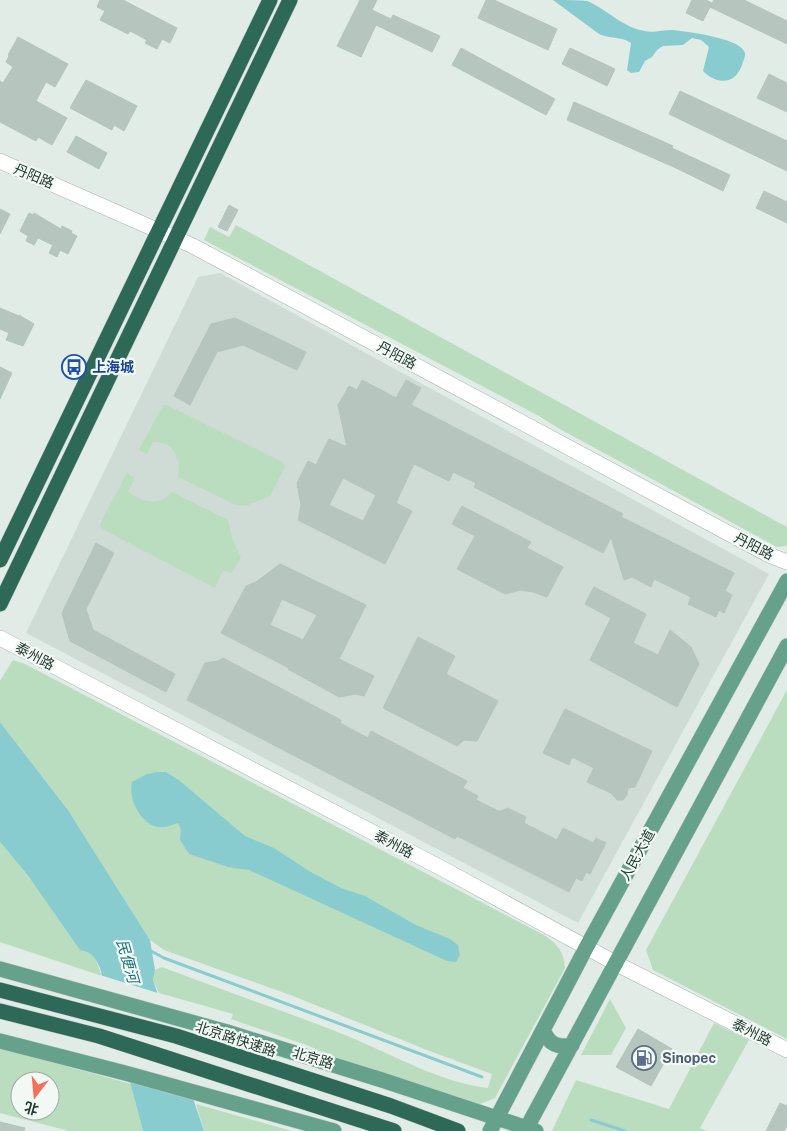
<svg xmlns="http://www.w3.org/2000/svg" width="787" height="1131" font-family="'Public Sans','Noto Sans SC',sans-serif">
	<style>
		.built { fill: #cfdbd5 }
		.green { fill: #baddc0; fill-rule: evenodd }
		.water { fill: #89ccd0 }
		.pier { fill: #e1ece6 }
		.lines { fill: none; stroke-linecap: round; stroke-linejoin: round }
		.stream { stroke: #89ccd0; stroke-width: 3 }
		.building { fill: #b6c6bf; stroke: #b4c5bc; fill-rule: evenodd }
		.minor-casing { stroke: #a4b4ad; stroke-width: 16 }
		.major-casing { stroke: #c1c8c6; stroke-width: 16 }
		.highway-casing { stroke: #c1c8c6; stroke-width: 16 }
		.minor { stroke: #fff; stroke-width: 15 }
		.major { stroke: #66a18c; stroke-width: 15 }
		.highway { stroke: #2e6857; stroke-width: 15 }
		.labels { text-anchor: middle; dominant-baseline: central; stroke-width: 4.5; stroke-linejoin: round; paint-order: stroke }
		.street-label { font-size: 14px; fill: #223c33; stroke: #f2f8f4 }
		.transit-label { font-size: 14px; font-weight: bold; fill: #164399; stroke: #f2f8f4; text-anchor: start }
		.service-label { font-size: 14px; font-weight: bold; fill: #4e5e75; stroke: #f2f8f4; text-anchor: start }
		.water-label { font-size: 15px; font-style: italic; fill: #1c7178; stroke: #f2f8f4 }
	</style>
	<rect width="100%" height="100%" fill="#e1ece6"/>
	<path class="built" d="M220 273 769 574 578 923 26 633 198 277Z"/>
	<path class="green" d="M236 225 787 527V546L777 547 558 428 539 416 204 240 210 227 229 237Z
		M163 405H167L282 462 285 467 270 496 246 506 236 505 178 477C181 459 175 441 153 442L147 454 139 450Z
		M127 473 135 478 128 492C143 502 159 507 172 492L228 520 233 541 241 557 232 573 223 571 215 588 104 530 100 526 102 520Z
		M13 660 25 664 544 935C557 944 564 951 565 968L495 1098 475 1106 373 1076 309 1046 231 1019 233 1014 159 993 153 980 155 970 162 967C224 991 288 1012 350 1037 393 1055 442 1083 488 1088L492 1074 427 1050 293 996 164 950 150 940 68 810 0 722V681Z
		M787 690V1039L653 970 646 950Z
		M0 842 94 956 102 976 0 942Z
		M610 999 626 1028 611 1055H581Z
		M714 1023 749 1040 700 1128 707 1131H552L576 1080 669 1109Z
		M0 1048 131 1084 143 1131H69L0 1113ZM20 1081H50V1111H20Z
		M196 1104 292 1131H204Z"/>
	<path class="water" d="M553 0C561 0 581 0 587 1 607 9 623 28 645 31 653 33 663 30 672 30 685 31 738 38 744 51 747 55 743 61 742 65 735 85 717 85 703 71L709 47 701 40 692 38 683 45 663 46 657 50 652 57 645 61 639 72 631 73 627 70 631 43C621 36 609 39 599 34Z
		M0 722 68 810 150 940 155 970 153 980 204 1131H143L100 968C95 958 93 952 80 950L29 877 0 842Z
		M157 772H166L180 781 245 836 274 848 309 871 341 888 365 896 416 925 450 939 458 945 460 955 456 962 447 961 249 870 228 867 189 854 180 840 181 830 178 823C170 826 162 829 154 826 139 820 128 798 132 782L147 774Z"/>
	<path class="pier" d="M100 975 161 994 197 1100 129 1081Z"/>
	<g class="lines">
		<path class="stream" d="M149 950 164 958 482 1077
			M591 1120 625 1131"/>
	</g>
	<path class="building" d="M100 0H123L177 28 170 43 162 39 157 49 145 43 147 40 130 31 128 34 100 20 105 11 97 7Z
		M360 0H377L372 10 391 19 393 15 440 36 432 52 376 25 361 57 337 46Z
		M486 0H494L557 29 548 50 478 18Z
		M692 0H706L712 3 703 21 686 13Z
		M714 0H744L787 21V44L710 7Z
		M18 37 68 64 55 87 46 82 36 101 67 118 52 145 38 137 36 141 0 122V81L3 83 13 67 6 62 9 56 8 55Z
		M461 48 555 99 546 115 452 65Z
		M570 48 615 69 607 86 562 64Z
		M769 74 787 83V112L757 98Z
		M86 80 137 106 124 131 114 125 112 130 70 108Z
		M680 91 787 141V171L669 114Z
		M574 102 673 146 672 148 730 175 723 191 676 168 567 120Z
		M76 136 107 153 99 169 67 152Z
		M764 191 787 202V223L756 208Z
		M229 205 238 210 227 231 218 227Z
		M0 209 10 214 0 234Z
		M29 213 34 215V213L61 229 62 226 72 231 71 233 77 236 68 254 60 250 57 257 49 253 53 245 38 238 34 245 26 241 28 236 20 231Z
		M0 308 19 316V315L34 324 23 346 6 340 9 333 0 329Z
		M235 318 306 352 297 370 243 345 217 352 190 405 174 396 211 324Z
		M0 367 12 373 0 399Z
		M362 380 396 398 406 380 421 388 411 405 623 514 621 517 734 573 725 591 732 595 724 613 719 610 716 617 688 604 691 597 654 579 651 587 632 577 624 580 611 537 603 553 474 487 476 483 453 472 449 481 414 464 396 503 412 511 385 564 298 520 301 505 297 483 308 461 316 465 329 439 347 447 338 405 349 386 357 390ZM343 478 376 495 363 521 329 505Z
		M462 506 531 542 527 548 563 567 547 597 533 592 521 590 505 594 457 569 475 536 452 524Z
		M96 543 114 553 86 609 93 630 175 674 166 692 70 641 62 613Z
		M280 564 366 605 339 659 374 676 364 696 355 694 339 697 288 669 289 668 221 633 246 586 256 582ZM282 599 317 615 303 640 270 625Z
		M594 587 646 614 633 643 658 655 670 630 691 647 699 664 677 707 590 660 611 618 585 604Z
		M418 637 455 656 446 674 498 701 477 741 464 740 457 746 383 708Z
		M223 658 341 720 340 723 368 738 371 731 467 781 463 788 478 796 476 800 498 811H501L508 808 526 817 524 823 557 840 563 828 593 843 596 838 606 843 590 874 586 872 582 881 576 878 569 892 457 836 455 839 187 700 205 663 218 661Z
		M565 709 652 751 635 787 628 788 627 795 623 800H617L611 793 587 782 594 768 572 757 569 765 543 753Z
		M638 1029 672 1049 651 1086 616 1067Z
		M780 1103 787 1106V1126L784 1131H766Z
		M0 1122 25 1128 24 1131H0Z"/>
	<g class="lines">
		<defs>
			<path id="minor" d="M0 161 193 246 769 555 787 562
				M0 638 445 870 617 964 787 1050"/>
			<path id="major" d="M0 969 227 1032 382 1080 536 1131
				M543 1030C549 1044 557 1048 572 1045
				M0 1041 125 1073 334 1131
				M490 1131 587 946 787 581
				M525 1131 787 646"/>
			<path id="highway" d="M0 560 270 0
				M0 604 290 0
				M0 990 176 1036 391 1106 458 1131
				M0 1011 99 1036 394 1131"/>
		</defs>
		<use href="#minor" class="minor-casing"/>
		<use href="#major" class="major-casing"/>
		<use href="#highway" class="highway-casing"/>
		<use href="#minor" class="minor"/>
		<use href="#major" class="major"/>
		<use href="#highway" class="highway"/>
	</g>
	<defs>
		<symbol id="bus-ring" viewBox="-11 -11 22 22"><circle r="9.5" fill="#f2f8f4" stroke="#1a4fb4" stroke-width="1.5"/><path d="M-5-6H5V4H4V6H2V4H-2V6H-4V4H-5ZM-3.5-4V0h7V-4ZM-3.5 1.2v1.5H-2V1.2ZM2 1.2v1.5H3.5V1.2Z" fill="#1a4fb4"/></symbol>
		<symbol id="fuel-ring" viewBox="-11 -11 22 22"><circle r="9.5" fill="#f2f8f4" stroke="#5c6f8a" stroke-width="1.5"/><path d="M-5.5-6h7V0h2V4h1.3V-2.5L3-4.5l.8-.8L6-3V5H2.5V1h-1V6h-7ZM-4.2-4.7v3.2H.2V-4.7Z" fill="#5c6f8a"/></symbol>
	</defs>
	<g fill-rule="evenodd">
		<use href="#bus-ring" x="60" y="353" width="28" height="28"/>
		<use href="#fuel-ring" x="630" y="1044" width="28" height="28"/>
	</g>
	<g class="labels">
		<g class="street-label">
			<text transform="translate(34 176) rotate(23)">丹阳路</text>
			<text transform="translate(397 355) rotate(28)">丹阳路</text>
			<text transform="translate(754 546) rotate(27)">丹阳路</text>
			<text transform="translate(35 656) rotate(28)">泰州路</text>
			<text transform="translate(394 844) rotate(28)">泰州路</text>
			<text transform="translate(637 855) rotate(-61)">人民大道</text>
			<text transform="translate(752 1032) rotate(27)">泰州路</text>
			<text transform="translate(236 1039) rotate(18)">北京路快速路</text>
			<text transform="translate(313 1058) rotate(17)">北京路</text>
		</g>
		<g class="transit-label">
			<text x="92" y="367">上海城</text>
		</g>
		<g class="service-label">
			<text x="662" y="1058">Sinopec</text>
		</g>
		<g class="water-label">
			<text transform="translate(128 961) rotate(74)">民便河</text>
		</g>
	</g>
	<g transform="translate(35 1096) rotate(196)"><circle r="24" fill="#f2f8f4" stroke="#9fada7"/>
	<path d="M0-4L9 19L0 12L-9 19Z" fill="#f1715a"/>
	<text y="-8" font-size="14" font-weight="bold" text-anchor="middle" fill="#223c33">北</text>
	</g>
</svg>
